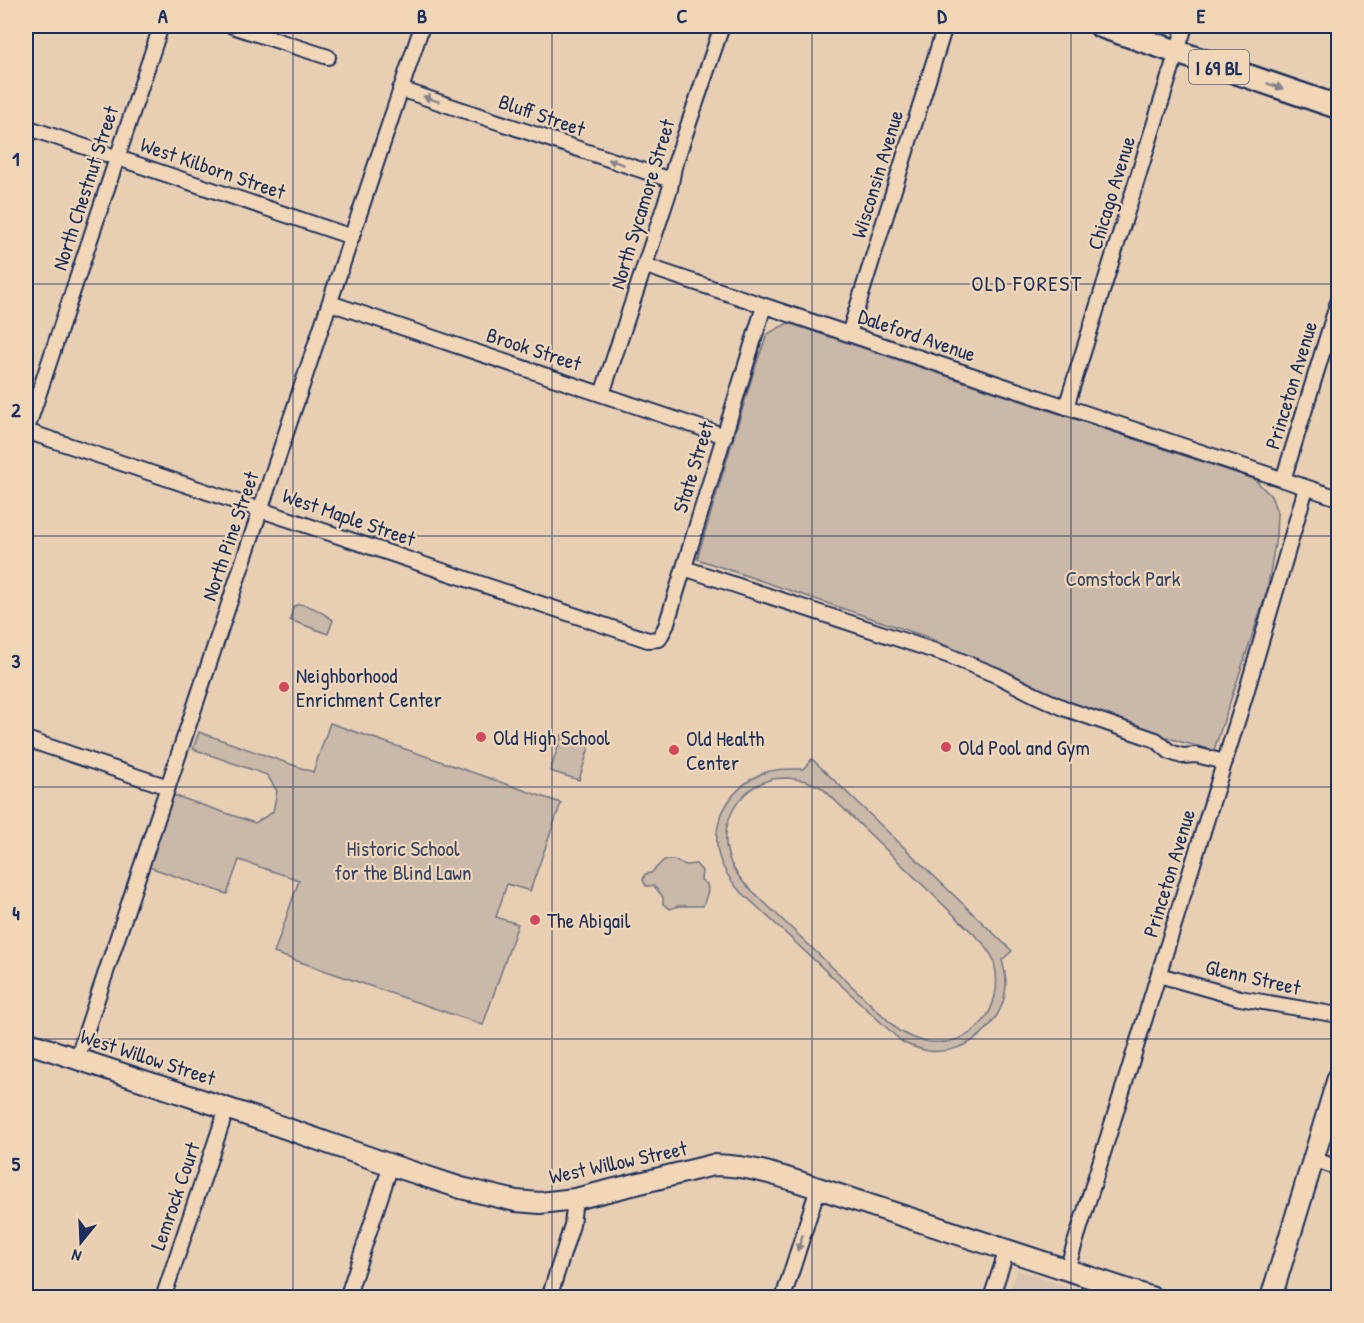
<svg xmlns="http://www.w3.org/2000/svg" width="1364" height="1323" font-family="'Patrick Hand',sans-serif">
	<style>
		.built { fill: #d9c3ae }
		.green { fill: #cab8a8; stroke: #727483; stroke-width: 1.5; fill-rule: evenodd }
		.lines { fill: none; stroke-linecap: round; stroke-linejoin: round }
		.street-casing { stroke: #1b2f5e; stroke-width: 18 }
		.secondary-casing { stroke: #1b2f5e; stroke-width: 24 }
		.primary-casing { stroke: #1b2f5e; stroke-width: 27 }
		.street { stroke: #f1d6b8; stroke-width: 14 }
		.secondary { stroke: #f1d6b8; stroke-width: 20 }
		.primary { stroke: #f1d6b8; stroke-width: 22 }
		.oneway { fill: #86828b }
		.grid { fill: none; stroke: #1b2f5e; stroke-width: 1.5; stroke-opacity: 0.55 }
		.poi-dot { fill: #d1495b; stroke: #f1d6b8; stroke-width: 2 }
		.labels { text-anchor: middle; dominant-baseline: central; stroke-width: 4.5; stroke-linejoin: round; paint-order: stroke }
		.shield { fill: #f1d6b8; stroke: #5b6179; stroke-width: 1.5 }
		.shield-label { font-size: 20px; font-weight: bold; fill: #1b2f5e }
		.street-label { font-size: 21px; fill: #1b2f5e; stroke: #f1d6b8 }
		.park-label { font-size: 21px; fill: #354469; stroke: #f1d6b8 }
		.poi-label { font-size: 21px; fill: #1b2f5e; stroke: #f1d6b8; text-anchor: start }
		.neighbourhood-label { font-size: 22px; letter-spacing: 1.5px; fill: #1b2f5e; stroke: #f1d6b8 }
		.neatline { fill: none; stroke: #1b2f5e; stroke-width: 2 }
		.grid-label { font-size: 20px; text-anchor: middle; font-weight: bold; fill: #1b2f5e }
	</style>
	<rect width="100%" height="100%" fill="#e8cfb4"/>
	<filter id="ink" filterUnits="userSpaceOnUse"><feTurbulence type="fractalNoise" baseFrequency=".0167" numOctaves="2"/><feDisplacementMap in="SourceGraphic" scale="12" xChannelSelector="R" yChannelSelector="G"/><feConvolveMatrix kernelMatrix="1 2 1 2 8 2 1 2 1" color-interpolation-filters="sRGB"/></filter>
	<g filter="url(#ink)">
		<path class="built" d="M1017 1270 1056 1283 1088 1297H1008Z"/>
		<path class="green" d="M788 323 1254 479 1271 496 1277 512 1276 537 1267 591 1214 750 1181 742 1078 706 927 637 697 559 753 374 767 334Z
			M299 604C312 605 322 613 333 620L328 634 290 620 293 607Z
			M330 723 561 803 530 891 507 884 496 917 518 924 483 1025 274 953 299 880 239 860 227 894 146 866 170 794 255 823 273 812 277 791 267 775 193 749 199 732 313 772Z
			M562 735 590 744 579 780 550 771Z
			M812 759 1012 951 1002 960C1004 968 1006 975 1006 983 1006 1023 967 1056 928 1051 919 1049 910 1046 902 1042L737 888C727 875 718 862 717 845 714 815 734 786 761 774 775 768 789 769 803 769ZM788 778 807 781 822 788 985 945C988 951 993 956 994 962 1006 1008 974 1050 925 1041 915 1040 908 1035 899 1031L744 883C737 874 731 866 728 855 719 823 738 790 769 780 775 778 782 778 788 778Z
			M664 860H673L686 865 696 864 702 871 701 880 707 884 708 891 703 906H679L670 909 663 904V897L654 886H646L643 880 645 874 651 873Z"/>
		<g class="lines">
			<defs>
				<path id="street" d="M232 26 328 57
					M400 89 671 180
					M26 127 352 237
					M646 266 1338 498
					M330 303 725 436
					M849 334 945 26
					M602 394 670 189 674 167 722 26
					M1066 407 1185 26
					M26 431 648 640 659 639 666 626 764 306
					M26 432 161 26
					M1283 480 1338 302
					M684 568 947 655 998 676 1035 695 1066 709 1156 740 1170 752 1182 756 1196 755 1225 762
					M26 739 168 787
					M1159 975 1240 998 1338 1015
					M77 1059 422 26
					M1313 1159 1338 1168
					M1067 1269 1246 693 1306 488
					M163 1298 227 1108
					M347 1298 391 1165
					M549 1298 572 1225 575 1199
					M783 1298 818 1188
					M991 1298 1007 1250"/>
				<path id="secondary" d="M26 1042 259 1119 391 1165 461 1188 516 1201 540 1203 575 1199 713 1165C750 1165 784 1177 818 1188L1153 1298
					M1271 1298 1338 1078"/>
				<path id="primary" d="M1101 26 1338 107"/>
			</defs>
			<use href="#street" class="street-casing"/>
			<use href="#secondary" class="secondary-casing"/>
			<use href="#primary" class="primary-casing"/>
			<use href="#street" class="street"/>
			<use href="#secondary" class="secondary"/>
			<use href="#primary" class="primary"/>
		</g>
		<defs><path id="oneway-solid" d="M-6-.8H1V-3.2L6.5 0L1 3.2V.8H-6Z" transform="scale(1.5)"/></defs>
		<g class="oneway">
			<use href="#oneway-solid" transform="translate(1275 86) rotate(19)"/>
			<use href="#oneway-solid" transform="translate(431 99) rotate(-161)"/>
			<use href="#oneway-solid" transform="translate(616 162) rotate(-161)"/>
			<use href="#oneway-solid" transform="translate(800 1243) rotate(108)"/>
		</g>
	</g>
	<path class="grid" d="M293 26V1298M552 26V1298M812 26V1298M1071 26V1298M26 284H1338M26 536H1338M26 787H1338M26 1039H1338"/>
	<g class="poi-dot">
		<circle cx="284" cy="687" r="6"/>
		<circle cx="481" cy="737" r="6"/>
		<circle cx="946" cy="747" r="6"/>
		<circle cx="674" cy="750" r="6"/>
		<circle cx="535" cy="920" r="6"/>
	</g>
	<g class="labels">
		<rect class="shield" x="1189" y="50" width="60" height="34" rx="4.5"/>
		<g class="shield-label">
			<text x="1219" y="67">I 69 BL</text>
		</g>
		<g class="street-label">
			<text transform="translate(542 115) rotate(19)">Bluff Street</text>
			<text transform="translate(213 168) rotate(19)">West Kilborn Street</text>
			<text transform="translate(877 174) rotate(-73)">Wisconsin Avenue</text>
			<text transform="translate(85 188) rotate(-72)">North Chestnut Street</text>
			<text transform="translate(1111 193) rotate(-73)">Chicago Avenue</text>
			<text transform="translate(642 204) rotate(-73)">North Sycamore Street</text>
			<text transform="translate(917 335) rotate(19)">Daleford Avenue</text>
			<text transform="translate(534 349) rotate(18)">Brook Street</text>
			<text transform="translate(1291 385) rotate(-73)">Princeton Avenue</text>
			<text transform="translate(693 467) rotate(-73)">State Street</text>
			<text transform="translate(349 517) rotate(19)">West Maple Street</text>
			<text transform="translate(230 536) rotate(-71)">North Pine Street</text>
			<text transform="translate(1169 873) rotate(-73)">Princeton Avenue</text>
			<text transform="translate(1253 977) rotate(13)">Glenn Street</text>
			<text transform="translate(148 1057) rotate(18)">West Willow Street</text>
			<text transform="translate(618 1162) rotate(-12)">West Willow Street</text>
			<text transform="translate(175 1196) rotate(-71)">Lemrock Court</text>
		</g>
		<g class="park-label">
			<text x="1123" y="578">Comstock Park</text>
			<text x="403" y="848">Historic School<tspan x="403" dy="24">for the Blind Lawn</tspan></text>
		</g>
		<g class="poi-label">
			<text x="296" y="675">Neighborhood<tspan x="296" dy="24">Enrichment Center</tspan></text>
			<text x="493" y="737">Old High School</text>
			<text x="686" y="738">Old Health<tspan x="686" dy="24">Center</tspan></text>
			<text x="958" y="747">Old Pool and Gym</text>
			<text x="547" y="920">The Abigail</text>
		</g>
		<g class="neighbourhood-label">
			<text x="1027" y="283">OLD FOREST</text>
		</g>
	</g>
	<rect width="1364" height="1323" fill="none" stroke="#f1d6b8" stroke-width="66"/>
	<g transform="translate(81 1242) rotate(198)" stroke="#f1d6b8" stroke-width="4.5" paint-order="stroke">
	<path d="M0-4.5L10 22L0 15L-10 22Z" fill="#1b2f5e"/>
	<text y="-9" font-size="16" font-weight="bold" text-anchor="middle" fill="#1b2f5e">N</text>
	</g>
	<rect x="33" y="33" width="1298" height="1257" class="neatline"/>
	<g class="grid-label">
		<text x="163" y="23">A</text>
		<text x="422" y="23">B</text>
		<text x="682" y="23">C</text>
		<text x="942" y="23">D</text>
		<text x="1201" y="23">E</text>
		<text x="16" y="166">1</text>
		<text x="16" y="417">2</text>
		<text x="16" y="668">3</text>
		<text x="16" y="920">4</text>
		<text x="16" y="1171">5</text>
	</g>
</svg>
